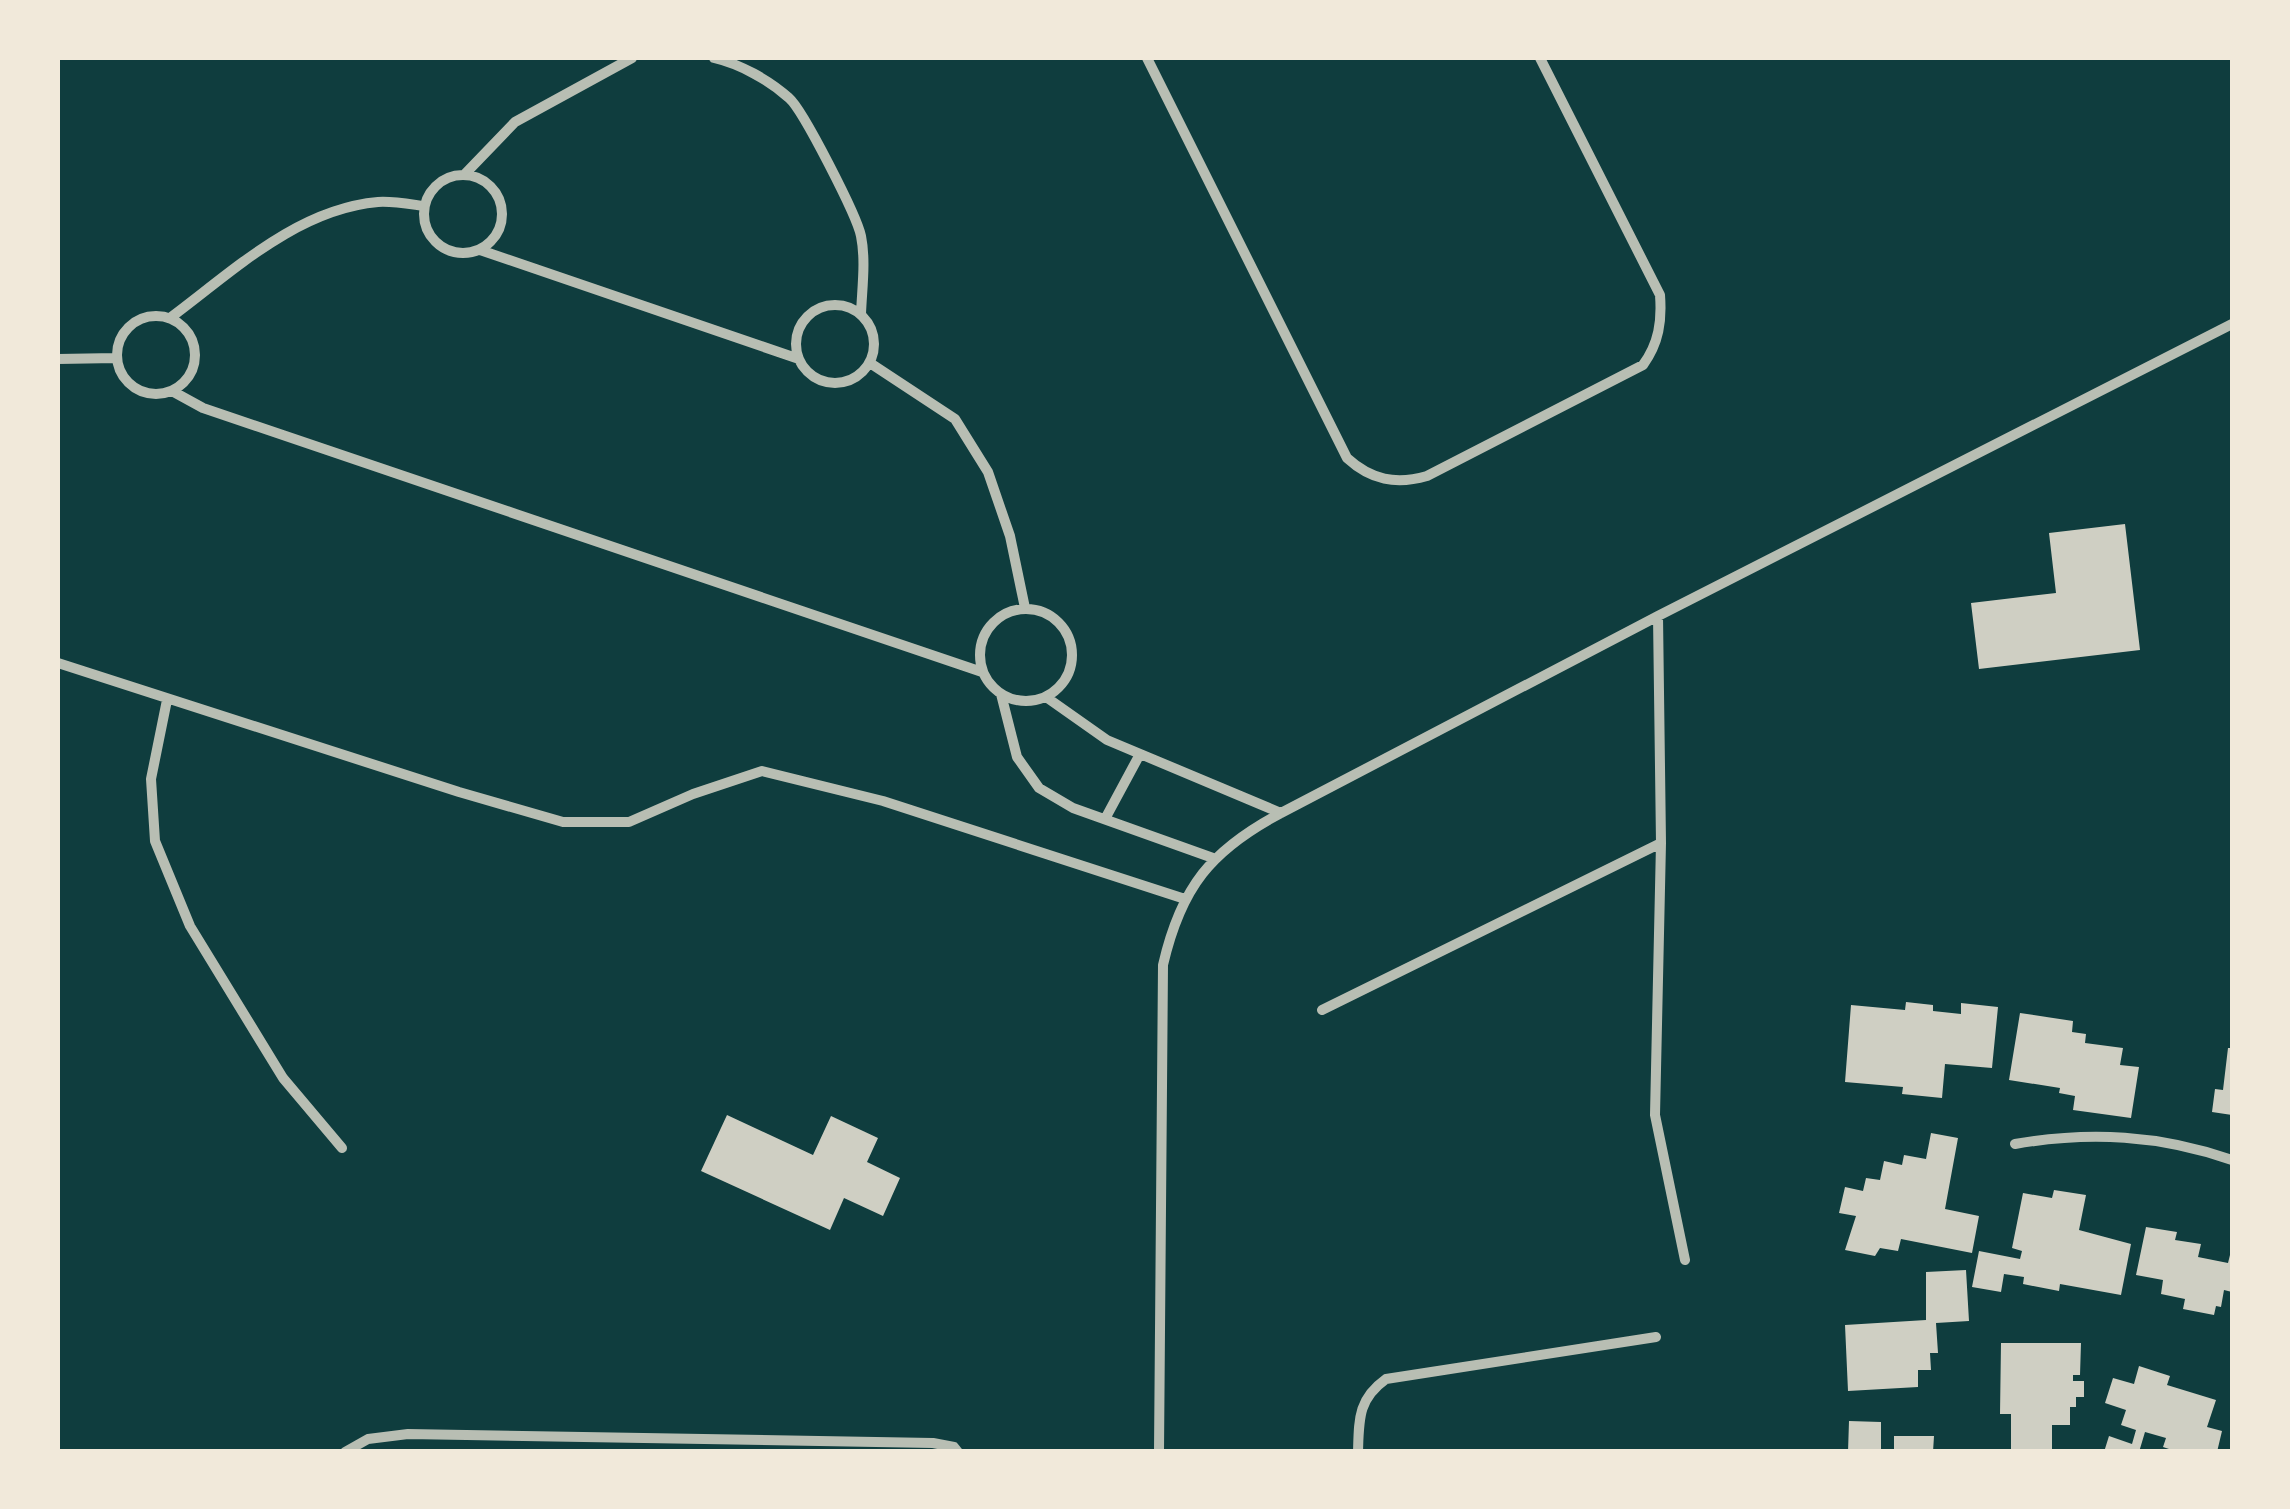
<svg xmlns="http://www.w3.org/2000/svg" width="2290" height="1509" font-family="Overpass,sans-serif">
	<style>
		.building { fill: #cfcfc3 }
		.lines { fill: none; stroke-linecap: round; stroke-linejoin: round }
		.minor { stroke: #b8beb3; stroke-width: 10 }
	</style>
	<rect width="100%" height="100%" fill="#0f3d3e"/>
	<path class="building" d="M2125 524 2140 650 1979 669 1971 603 2056 593 2049 533Z
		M1906 1002 1933 1005V1011L1961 1014V1003L1998 1007 1992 1068 1945 1064 1942 1098 1902 1094 1903 1087 1845 1082 1851 1005 1905 1010Z
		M2020 1013 2073 1021 2072 1032 2086 1034 2085 1043 2123 1048 2120 1065 2139 1067 2131 1118 2073 1110 2075 1096 2059 1093 2060 1088 2009 1080Z
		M2228 1048H2232V1115L2212 1112 2215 1089 2223 1090Z
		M727 1115 813 1155 831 1116 878 1138 867 1162 900 1178 883 1216 844 1198 830 1230 701 1171Z
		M1931 1133 1958 1138 1945 1209 1979 1216 1972 1253 1901 1239 1898 1251 1880 1248 1875 1256 1845 1250 1856 1216 1839 1213 1845 1187 1863 1191 1866 1178 1880 1180 1884 1161 1902 1165 1904 1155 1926 1159Z
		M2054 1190 2086 1195 2079 1230 2131 1244 2121 1295 2060 1284 2059 1291 2023 1284 2024 1277 2004 1274 2001 1292 1972 1287 1979 1251 2020 1259 2022 1251 2012 1248 2023 1193 2052 1198Z
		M2146 1227 2177 1232 2175 1240 2201 1244 2198 1257 2228 1263 2232 1247V1292L2224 1290 2221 1307 2216 1306 2214 1315 2183 1309 2185 1299 2161 1294 2163 1280 2136 1275Z
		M1966 1270 1969 1321 1936 1323 1938 1353H1930L1931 1370H1918V1387L1848 1391 1845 1325 1926 1320V1272Z
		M2001 1343H2081L2080 1375H2073V1381H2084V1397H2076V1407H2070V1425H2052V1452H2011V1414H2000Z
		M2139 1366 2170 1376 2167 1385 2216 1400 2207 1427 2222 1431 2217 1452H2178L2163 1447 2166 1438 2145 1432 2139 1452H2104L2109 1436 2132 1444 2136 1430 2121 1425 2126 1410 2105 1403 2113 1378 2134 1384Z
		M1849 1421 1881 1422V1452H1848Z
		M1894 1436H1934L1933 1452H1894Z"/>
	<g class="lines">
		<path class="minor" d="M714 58C740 64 769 80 789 98 803 110 857 216 861 236 866 261 862 288 861 314
			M1147 58 1347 458C1371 480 1396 485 1427 476L1643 365C1659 343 1662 321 1660 295L1540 58
			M424 214a39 39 0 1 1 78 0a39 39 0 1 1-78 0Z
			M464 175 515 122 632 58
			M480 250 799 359
			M796 344a39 39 0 1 1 78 0a39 39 0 1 1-78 0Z
			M117 355a39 39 0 1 1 78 0a39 39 0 1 1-78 0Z
			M170 318C232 272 297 209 378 202 393 201 409 204 424 206
			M58 359 116 358
			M870 363 955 419 988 472 1010 536 1025 608
			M172 391 203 408 982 672
			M980 655a46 46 0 1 1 92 0a46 46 0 1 1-92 0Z
			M1658 616 1661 843 1655 1115 1685 1260
			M58 663 459 792 563 822H629L693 794 762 771 883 801 1185 899
			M1001 694 1017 757 1039 788 1073 808 1213 858
			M1046 697 1107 740 1281 813
			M167 700 151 779 155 841 190 926 283 1078 342 1148
			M1105 819 1140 754
			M1322 1010 1661 843
			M2015 1144C2090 1131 2160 1135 2232 1160
			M345 1452 368 1439 408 1434 933 1443 954 1447 958 1452
			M1159 1452 1163 965C1181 887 1211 850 1281 813L1658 616 2232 324
			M1358 1452C1359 1419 1358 1399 1386 1379L1656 1337"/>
	</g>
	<rect width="2290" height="1509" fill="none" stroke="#f1e9da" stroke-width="120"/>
</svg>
